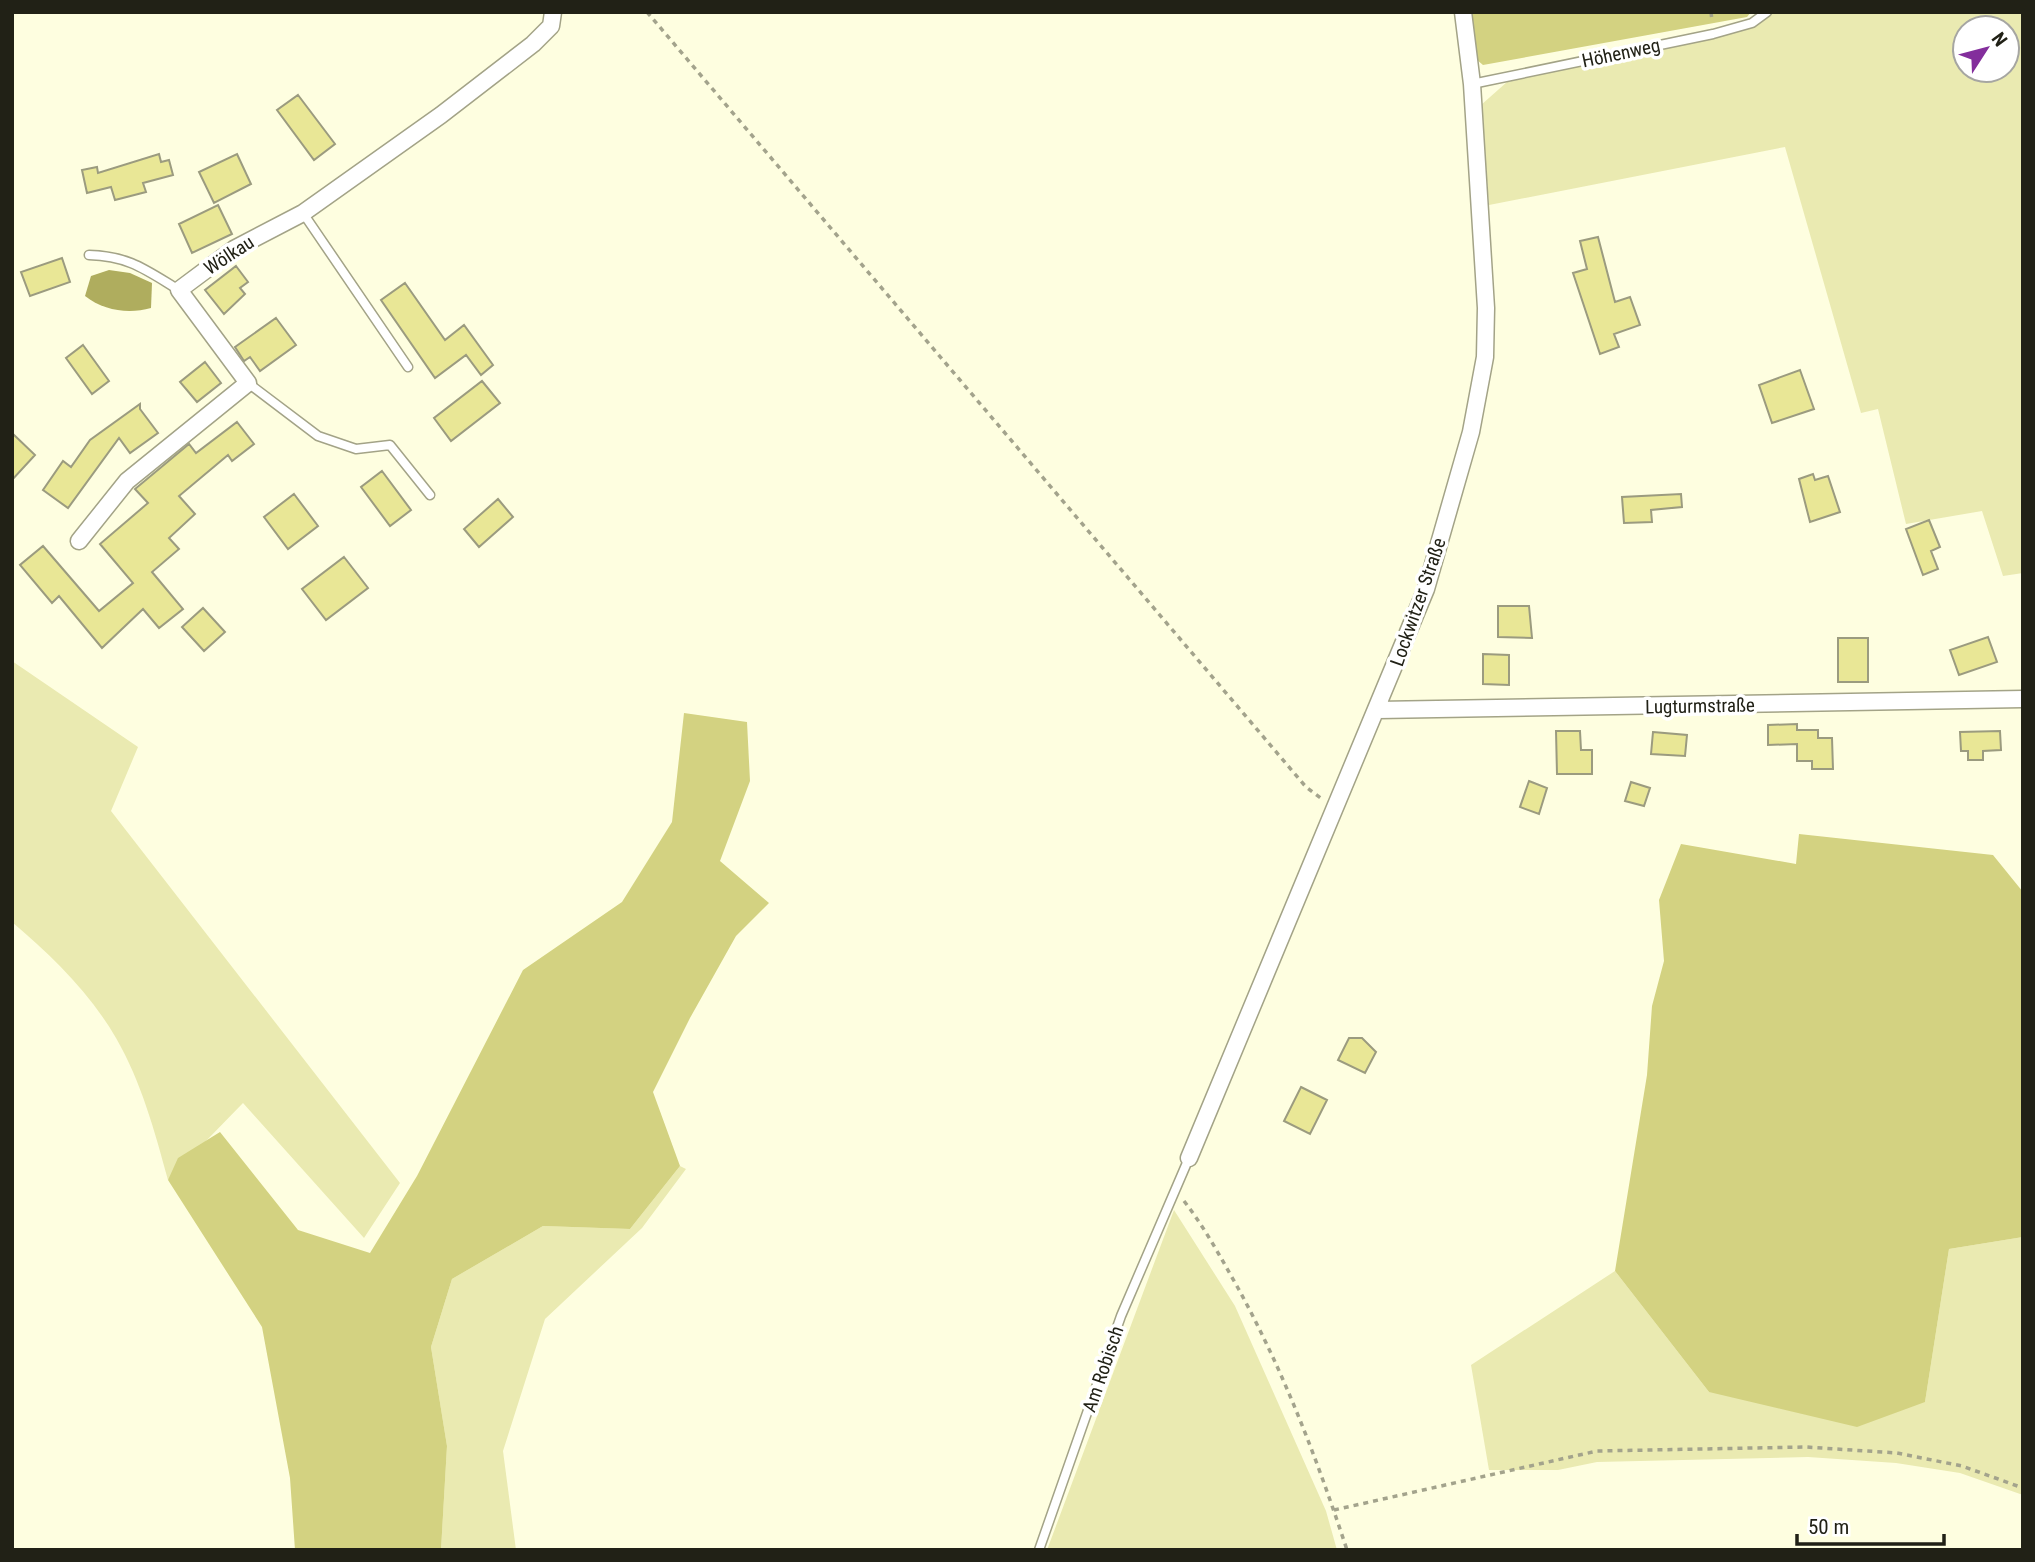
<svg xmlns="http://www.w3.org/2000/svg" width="2035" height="1562" font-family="'Roboto Condensed',sans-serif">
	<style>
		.green { fill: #eaeab1; fill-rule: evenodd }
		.forest { fill: #d3d281 }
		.water { fill: #afad5e }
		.building { fill: #e9e796; stroke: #9b9b7f; stroke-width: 2 }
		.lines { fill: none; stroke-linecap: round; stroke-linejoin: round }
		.lane-casing { stroke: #a3a387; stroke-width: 11 }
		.street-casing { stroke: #a3a387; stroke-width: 19 }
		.path { stroke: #a3a38c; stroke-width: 3.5; stroke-dasharray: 5 5; stroke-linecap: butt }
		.lane { stroke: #fff; stroke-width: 8 }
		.street { stroke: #fff; stroke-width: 16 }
		.labels { text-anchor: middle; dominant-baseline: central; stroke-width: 7; stroke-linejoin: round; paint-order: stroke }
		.street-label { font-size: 19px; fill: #212116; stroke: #fff }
	</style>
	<rect width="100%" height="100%" fill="#fefee0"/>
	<path class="green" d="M1773 12H2023V573L2003 576 1982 511 1906 524 1878 409 1861 413 1785 147 1489 205 1481 105 1507 82 1754 27ZM1965 28H2007V70H1965Z
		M12 661 138 747 111 811 400 1183 364 1238 243 1103 168 1180C155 1132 141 1081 116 1038 90 993 51 955 12 922Z
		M680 1166 686 1169 642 1228 545 1319 503 1451 516 1550H441L447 1446 431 1347 452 1279 543 1226 630 1229Z
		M1174 1210 1235 1306 1326 1511 1337 1550H1047Z
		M2023 1237V1495L1960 1473 1896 1463 1808 1457 1597 1462 1558 1470H1489L1471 1365 1615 1271 1709 1392 1925 1402 1949 1249Z"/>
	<path class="forest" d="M1467 12H1751L1747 17 1483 65 1470 54Z
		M684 713 747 722 750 781 720 861 769 903 736 936 690 1018 653 1092 680 1166 630 1229 543 1226 452 1279 431 1347 447 1446 441 1550H295L290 1478 262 1327 168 1180 178 1158 220 1132 298 1230 370 1253 417 1176 523 970 622 902 672 822Z
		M1799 834 1993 855 2023 892V1237L1949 1249 1925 1402 1857 1427 1709 1392 1615 1271 1647 1075 1652 1006 1664 961 1659 900 1681 844 1796 864Z"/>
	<path class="water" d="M109 270 130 273 152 283 151 308C129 314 104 311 85 296L91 276Z"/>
	<path class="building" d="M298 95 335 144 314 160 277 110Z
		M159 154 161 162 169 160 173 175 143 183 146 192 115 200 111 187 87 193 82 170 97 167 98 173Z
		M237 154 251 184 214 203 199 172Z
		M218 205 232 234 192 253 179 224Z
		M1598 237 1615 302 1630 297 1640 325 1614 334 1619 347 1600 354 1573 273 1587 269 1580 241Z
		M62 258 70 282 30 296 21 272Z
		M236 266 248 282 240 288 245 294 224 314 205 290Z
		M405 283 445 340 464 325 493 365 481 375 466 355 435 378 381 300Z
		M276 318 296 345 260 371 250 357 244 361 235 347Z
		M83 345 109 381 92 394 66 358Z
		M205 362 221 383 197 402 180 382Z
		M1800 370 1814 409 1772 423 1759 385Z
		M482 381 500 403 451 441 434 418Z
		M140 404V409L158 433 130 453 119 438 68 508 43 490 63 461 71 467 90 440Z
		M237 422 254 444 232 461 228 455 179 496 195 514 169 538 179 549 152 572 183 609 159 628 143 609 102 648 59 596 52 603 20 565 43 546 99 611 133 583 100 544 148 503 135 489 189 444 196 453Z
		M12 433 35 455 12 480Z
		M382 471 411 510 390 526 361 487Z
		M1813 474 1815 480 1828 476 1840 512 1810 522 1799 479Z
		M294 494 318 526 288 549 264 517Z
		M1681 494 1682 507 1651 510 1652 522 1624 523 1622 497Z
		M498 499 513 517 479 547 464 529Z
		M1929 520 1940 547 1931 551 1938 569 1923 575 1906 529Z
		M344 557 368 588 326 620 302 589Z
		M1498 606H1529L1532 638 1498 637Z
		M203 608 225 632 204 651 182 627Z
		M1988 637 1997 662 1959 675 1950 650Z
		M1838 638H1868V682H1838Z
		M1483 654 1509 655V685L1483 684Z
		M1797 724V730H1818V738H1832L1833 769H1812V761H1797V744L1768 745V725Z
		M1556 731H1580L1581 750H1592V774H1557Z
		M2000 731 2001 750 1983 751V760H1968V751H1961L1960 732Z
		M1653 732 1687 735 1685 756 1651 754Z
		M1529 781 1547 788 1539 814 1520 807Z
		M1631 782 1650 788 1644 806 1625 801Z
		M1349 1038H1362L1376 1052 1365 1073 1338 1060Z
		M1301 1087 1327 1100 1310 1134 1284 1121Z"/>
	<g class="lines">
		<defs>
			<path id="lane" d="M1472 84 1713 34 1752 23 1767 12
				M303 213 408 367
				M89 255C129 256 146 270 179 290
				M248 383 318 436 356 449 390 445 430 495
				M1039 1550 1121 1316 1189 1158"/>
			<path id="street" d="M79 541 127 481 248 383 179 290 234 249 303 213 441 115 533 44 551 26 553 12
				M1378 710 2023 699
				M1189 1158 1426 589 1471 432 1485 357 1486 308 1472 84 1463 12"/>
		</defs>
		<use href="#lane" class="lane-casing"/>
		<use href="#street" class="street-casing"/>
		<path class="path" d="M647 12 1306 787 1322 799
			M1711 12 1712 21
			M1184 1201C1205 1228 1221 1258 1238 1288 1284 1372 1317 1459 1347 1550
			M1334 1510 1597 1451 1806 1447 1897 1453 1962 1466 2023 1488"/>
		<use href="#lane" class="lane"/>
		<use href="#street" class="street"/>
	</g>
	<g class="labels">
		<g class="street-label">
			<text transform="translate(1621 53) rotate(-12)">Höhenweg</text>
			<text transform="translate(229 255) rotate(-33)">Wölkau</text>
			<text transform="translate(1418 602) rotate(-71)">Lockwitzer Straße</text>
			<text transform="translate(1700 706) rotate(-1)">Lugturmstraße</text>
			<text transform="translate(1103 1369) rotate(-71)">Am Robisch</text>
		</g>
	</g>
	<rect width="2035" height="1562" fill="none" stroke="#212116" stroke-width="28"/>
	<g transform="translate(1986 49) rotate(54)"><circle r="33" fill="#ffffff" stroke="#a6a6a2" stroke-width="2"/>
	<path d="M0-5L12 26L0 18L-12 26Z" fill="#832e9c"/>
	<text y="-10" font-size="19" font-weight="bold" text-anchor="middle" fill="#212116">N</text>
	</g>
	<path d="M1797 1534v10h147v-10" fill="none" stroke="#212116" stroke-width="3.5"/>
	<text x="1808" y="1534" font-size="21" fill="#212116" stroke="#ffffff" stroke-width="5" paint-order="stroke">50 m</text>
</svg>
